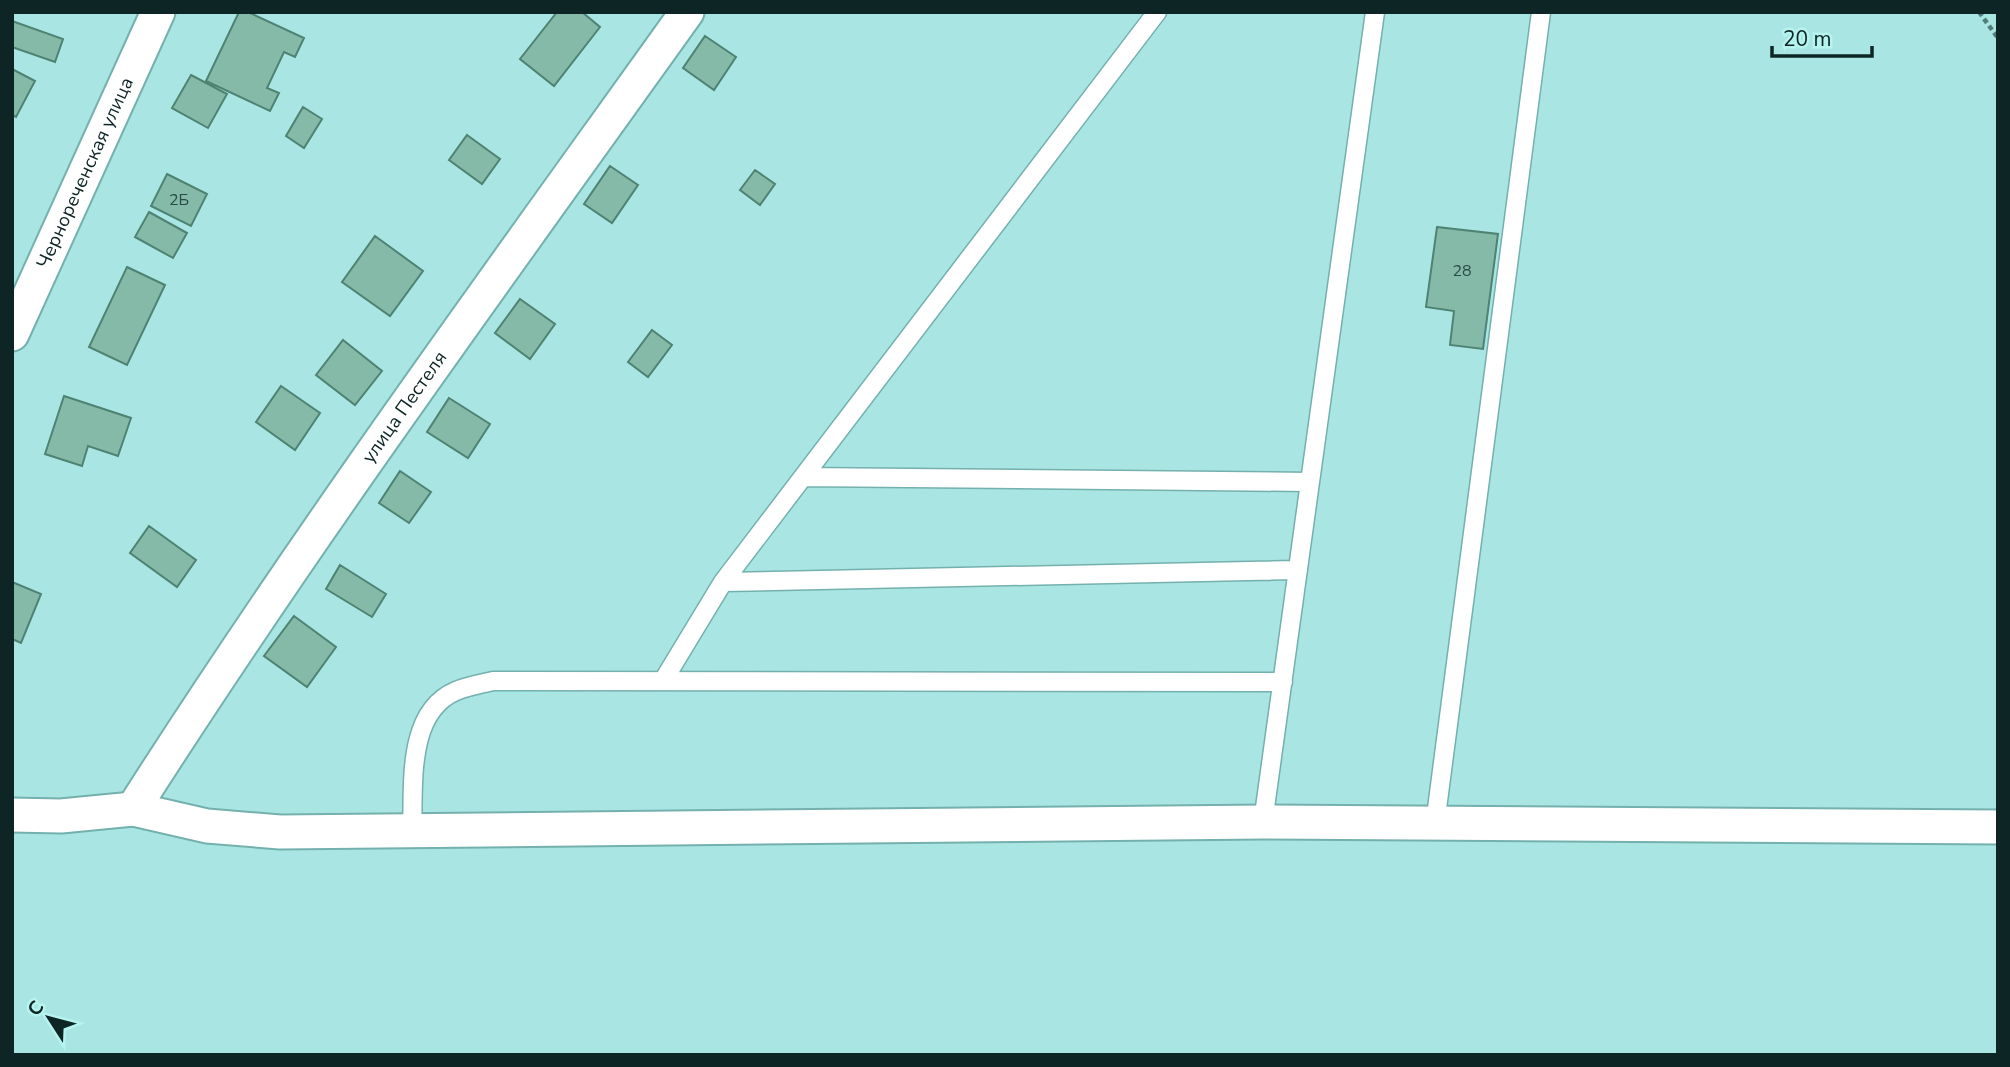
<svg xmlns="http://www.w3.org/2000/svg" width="2010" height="1067" font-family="'Nunito Sans',sans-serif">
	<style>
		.building { fill: #85baa8; stroke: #4e8272; stroke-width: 2 }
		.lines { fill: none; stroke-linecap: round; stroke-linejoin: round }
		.service-casing { stroke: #74b0ad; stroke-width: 21 }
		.minor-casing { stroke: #74b0ad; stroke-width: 37 }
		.path { stroke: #537d7b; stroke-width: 4.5; stroke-dasharray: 5 3.5; stroke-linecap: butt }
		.service { stroke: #fff; stroke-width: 18 }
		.minor { stroke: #fff; stroke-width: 33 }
		.labels { text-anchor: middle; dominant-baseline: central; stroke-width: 7; stroke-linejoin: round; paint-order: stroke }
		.number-label { font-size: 16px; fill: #2b4b46 }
		.street-label { font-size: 19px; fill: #0d2625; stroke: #b6f4f0 }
	</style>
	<rect width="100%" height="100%" fill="#a9e6e3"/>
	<path class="building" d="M239 12H248L304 38 295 57 284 52 267 88 279 93 270 111 206 81Z
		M557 12H582L600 27 554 86 520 59Z
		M12 21 63 39 55 62 12 47Z
		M705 36 736 57 714 90 683 68Z
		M12 69 35 81 16 117 12 115Z
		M191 75 227 94 208 128 172 108Z
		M303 107 322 119 304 148 286 136Z
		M467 135 500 159 482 184 449 160Z
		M610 166 638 185 612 223 584 204Z
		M755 170 775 184 760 205 740 190Z
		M167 174 207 194 191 226 151 206Z
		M149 212 187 233 173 258 135 237Z
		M1437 227 1498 234 1483 349 1450 345 1454 311 1426 307Z
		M375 236 423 271 390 316 342 282Z
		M127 267 165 285 127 365 89 347Z
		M520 299 555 324 530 359 495 333Z
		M652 330 672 345 648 377 628 362Z
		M343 340 382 371 355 405 316 375Z
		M281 386 320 413 295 450 256 422Z
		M64 396 131 418 118 456 88 446 82 466 45 454Z
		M449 398 490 424 468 458 427 432Z
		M400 471 431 492 409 523 379 503Z
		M149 526 196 560 177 587 130 553Z
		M340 565 386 594 372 617 326 589Z
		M12 582 41 594 21 643 12 639Z
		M294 616 336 647 307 687 264 656Z"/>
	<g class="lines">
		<defs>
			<path id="service" d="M803 477 1310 482
				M723 582 1298 570
				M663 681 723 582 1157 12
				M1263 822 1375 12
				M1435 824 1541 12
				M412 829C414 786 406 712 456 691 468 686 481 684 493 681L1283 682"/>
			<g id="minor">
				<path id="s1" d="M12 334 158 12"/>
				<path id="s2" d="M133 809C307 536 499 275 687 12"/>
				<path d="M12 815 61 816 133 809 207 826 280 832 1263 822 1998 827"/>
			</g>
		</defs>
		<use href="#service" class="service-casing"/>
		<use href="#minor" class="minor-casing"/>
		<path class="path" d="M1979 12 1998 38"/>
		<use href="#service" class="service"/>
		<use href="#minor" class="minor"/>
	</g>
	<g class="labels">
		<g class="number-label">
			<text x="179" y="200">2Б</text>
			<text x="1462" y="271">28</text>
		</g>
		<g class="street-label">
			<text stroke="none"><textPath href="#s1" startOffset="177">Чернореченская улица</textPath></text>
			<text stroke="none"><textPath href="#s2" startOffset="485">улица Пестеля</textPath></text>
		</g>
	</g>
	<rect width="2010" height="1067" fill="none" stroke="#0d2625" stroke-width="28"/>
	<g transform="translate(49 1018) rotate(306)" stroke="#b6f4f0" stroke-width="5" paint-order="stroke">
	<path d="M0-5L12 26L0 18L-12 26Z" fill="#0d2625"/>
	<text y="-10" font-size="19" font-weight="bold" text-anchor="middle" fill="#0d2625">С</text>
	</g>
	<path d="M1772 46v10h100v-10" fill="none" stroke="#0d2625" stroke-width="3.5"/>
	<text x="1783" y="46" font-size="21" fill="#0d2625" stroke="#b6f4f0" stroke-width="5" paint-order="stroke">20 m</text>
</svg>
